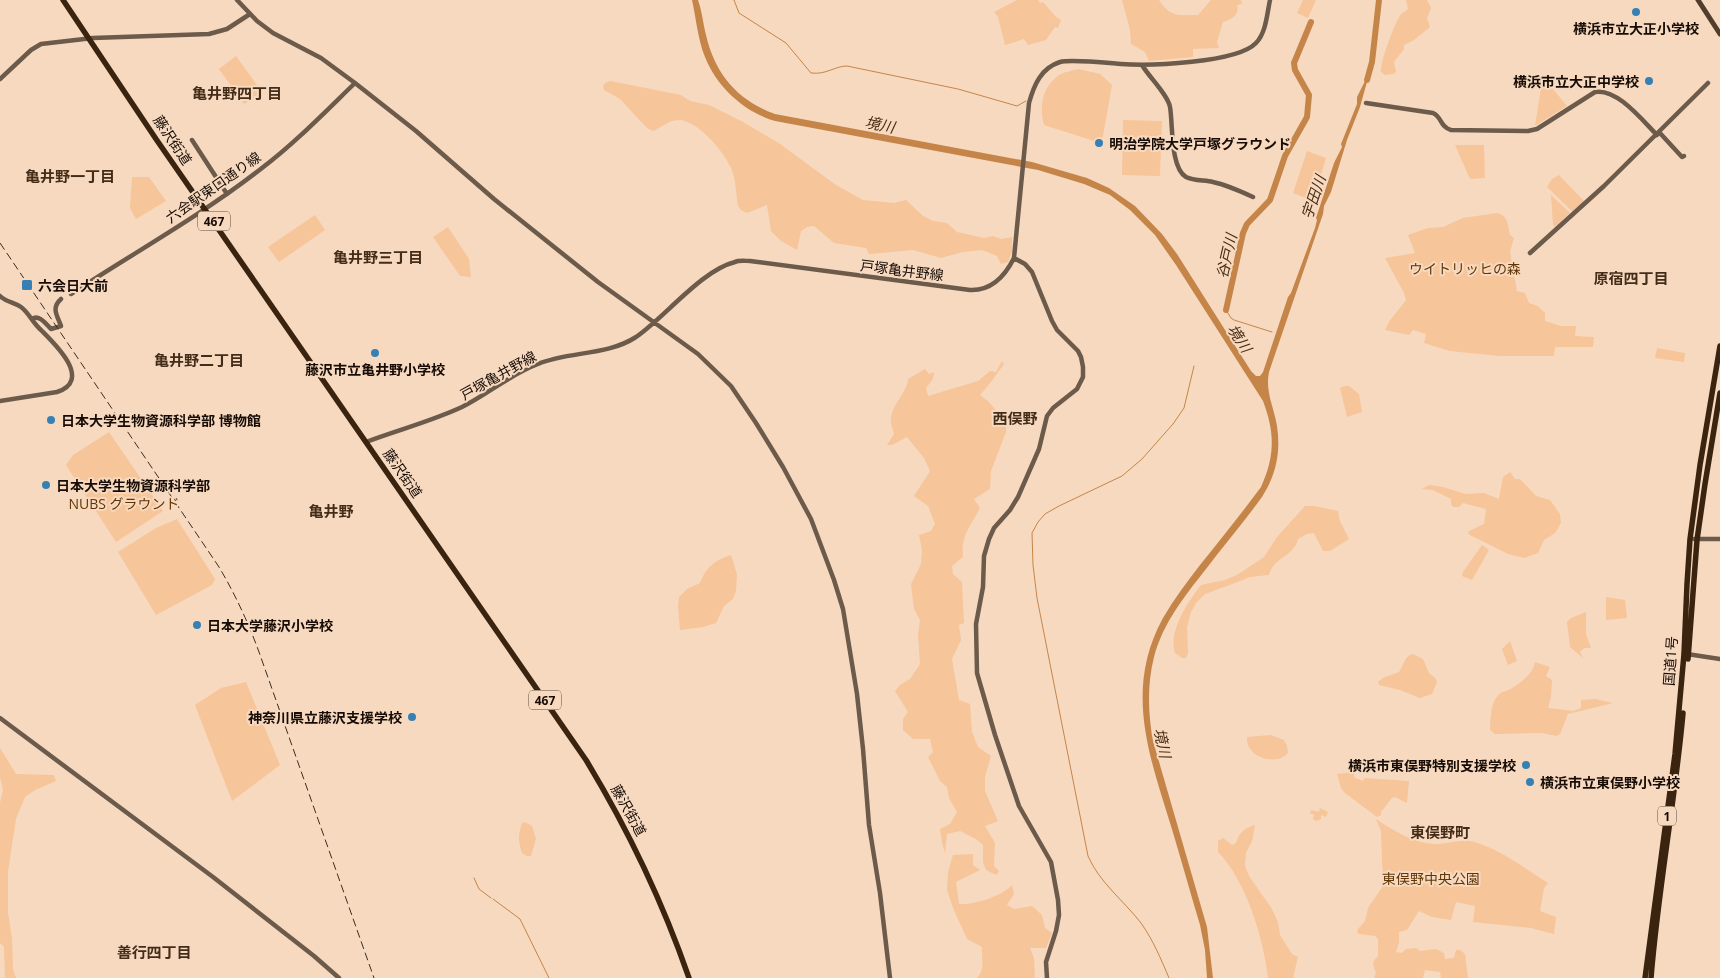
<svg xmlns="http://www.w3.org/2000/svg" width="1720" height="978" font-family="'Open Sans','Noto Sans JP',sans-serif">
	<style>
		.green { fill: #f6c599 }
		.water { fill: #c58549 }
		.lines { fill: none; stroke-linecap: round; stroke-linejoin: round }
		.stream { stroke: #c58549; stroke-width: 1 }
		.river { stroke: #c58549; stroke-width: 6 }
		.secondary { stroke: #6c5a4b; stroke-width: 4.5 }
		.primary { stroke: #513d2b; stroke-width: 5 }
		.highway { stroke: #3a240f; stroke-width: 5.5 }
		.rail { stroke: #3a2d23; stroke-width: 1; stroke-dasharray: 8 4; stroke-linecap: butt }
		.poi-dot { fill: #3680b3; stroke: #f7d9c0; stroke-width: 2 }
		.labels { text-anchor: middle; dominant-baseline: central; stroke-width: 4; stroke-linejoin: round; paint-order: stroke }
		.shield { fill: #f7d9c0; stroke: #5a4a3d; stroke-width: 1 }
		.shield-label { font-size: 12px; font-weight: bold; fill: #160c05 }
		.poi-label { font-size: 14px; font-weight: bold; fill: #160c05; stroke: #f7d9c0; text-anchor: start }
		.street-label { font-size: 14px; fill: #160c05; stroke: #f7d9c0 }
		.park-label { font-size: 14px; fill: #613604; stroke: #f7d9c0 }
		.neighbourhood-label { font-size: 15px; font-weight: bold; fill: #442d18; stroke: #f7d9c0 }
		.water-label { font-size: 15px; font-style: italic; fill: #472c12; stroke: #f7d9c0 }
	</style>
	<rect width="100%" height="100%" fill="#f7d9c0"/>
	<path class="green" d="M1017 0H1038L1040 3 1043 2 1056 17 1061 20 1058 28 1055 27 1046 40 1028 45 1024 39 1005 45 998 17 994 12Z
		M1122 0H1159C1171 18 1179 15 1198 15L1211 0H1241L1242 4 1237 5C1240 15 1231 20 1223 22L1217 42 1219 48 1193 49V57L1149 61 1145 52 1131 44 1130 30Z
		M1303 0H1316L1308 18 1297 13Z
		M1406 0H1427L1431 8 1427 18 1430 27 1414 40 1404 45V49L1394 62 1396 72 1394 74 1385 75 1381 72C1380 62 1395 22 1401 14 1403 12 1406 11 1408 9Z
		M236 56 262 92 244 104 219 69Z
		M1078 69 1100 74 1112 85 1103 136 1098 141H1094L1044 125C1039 107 1042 87 1059 75 1064 72 1072 71 1078 69Z
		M610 81 681 95 690 101 709 105 743 122 780 144 836 185 863 200 894 203 906 200 923 216 933 221 947 223 957 232 984 238 993 236 1001 239 1012 237V251L1008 262 1001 264 997 256 982 250 963 252 941 258 913 250 869 254 866 248 834 243 814 226 807 227 801 231 797 250 781 241 771 231 767 205 747 213 741 210 738 206C736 194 736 179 731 168 723 151 698 120 678 120 668 121 662 127 653 131L647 128 620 99 604 90 603 86 605 83Z
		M1548 83 1567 106 1535 126 1541 88Z
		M1123 120 1162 121 1160 176 1122 175Z
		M1455 145H1484L1485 178 1471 179 1469 177Z
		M1307 151 1326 158 1313 201 1293 193Z
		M1559 175 1584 201 1573 212 1547 187 1552 179Z
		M132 177H149L166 201 136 219 130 208Z
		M1551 195 1570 213 1555 227 1553 225Z
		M1497 213C1508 215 1508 225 1510 235L1514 238 1510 252 1517 291 1525 293 1529 303 1538 306 1545 313V321L1561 326H1576L1575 336 1594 337 1593 347H1555L1554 356H1499L1450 351 1424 343 1426 334 1413 330 1409 335 1385 330C1390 318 1398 311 1406 300L1404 293 1385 258 1415 253 1408 235 1428 228 1443 227 1463 218Z
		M315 215 325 230 279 262 268 247Z
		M448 227 469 259 471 277 460 276 433 237Z
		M1657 348 1685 353 1684 362 1655 358Z
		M1002 361 1004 364C996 375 989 385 980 395L989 402 1006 422V432L991 471 990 489 974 499 980 508C970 528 961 534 963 557L952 566 953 574 962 582 964 623 959 625 961 640 952 659 959 700 970 704 972 732 978 747 991 756 985 777V791L998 821 985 826 995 843 994 866 999 871 996 875 986 870 983 862V845L976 839 960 831 947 834 945 853 942 843 940 829 950 824 957 812 949 798 947 787 940 781 928 757 933 752 930 739H913L903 730V719L908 712 895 691 900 685 910 679 920 664 918 635 920 620 914 609 911 584 921 564 922 550 919 535 931 531 935 524 928 506 914 496 930 471 924 458 907 437 892 445H887L894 434C893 430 891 425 891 422 890 405 907 394 908 379L925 369 929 374 934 372 933 379 926 388 928 396 978 381 990 371 996 372Z
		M1345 386H1349L1359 394 1362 412 1347 417 1340 388Z
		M109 432 163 511 116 542 66 465 73 455Z
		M1510 472 1515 479H1520L1536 496 1550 500 1560 514 1561 523 1555 533 1544 540 1538 553 1524 558 1508 554 1468 534 1469 532H1467L1484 524 1486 509 1463 503 1459 507H1453L1451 504V499L1433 490 1422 489 1429 485 1443 487 1465 494 1484 493 1499 499 1503 477Z
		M1305 506H1314L1338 511 1340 521 1349 539 1330 551H1323L1314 533 1307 534 1298 539C1293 558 1274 556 1269 575L1250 577 1235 583 1205 594 1196 603 1191 612 1187 627 1188 653 1186 658H1182L1175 653C1168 631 1188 602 1201 585L1225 580 1237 575 1264 557 1277 537Z
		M177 519 215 579 212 585 156 615 118 552 156 528Z
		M1482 545 1489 550 1472 580 1462 576 1463 572Z
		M731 555 737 574 736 591 733 599 724 606 716 623 703 627 680 630 678 606 679 597 687 589 700 583C707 566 714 561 731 555Z
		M1606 597 1625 600 1627 618 1606 620Z
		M1586 612V634L1591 648H1584L1580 652 1583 658 1570 647 1567 622 1571 618Z
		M1510 641 1517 661 1508 665 1502 649Z
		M1413 654 1423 659 1429 673 1435 678 1437 682 1432 694 1420 698 1400 690 1379 685 1378 682 1383 678 1399 672C1404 665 1404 656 1413 654Z
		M1535 662 1550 667 1546 676 1552 680 1551 697 1548 708 1574 711 1581 708V700L1595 699 1613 703 1568 714 1560 734 1557 736 1541 733 1495 734 1490 730C1491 717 1490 700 1502 692 1509 692 1529 677 1532 670 1534 667 1534 664 1535 662Z
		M246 682 280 765 232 801 195 705 221 688Z
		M1271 735 1284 740 1287 746 1288 753C1276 767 1245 757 1247 737Z
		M0 748 16 774 54 775 56 781 35 790 25 797 16 819 8 871V913L12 938 13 969 16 978H5L4 947 0 943V803L3 790 0 777Z
		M1353 772 1355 778 1363 781 1364 778 1409 781 1407 803 1395 797 1392 798 1381 812V815L1377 817 1345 793 1341 788 1337 774Z
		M1320 808 1328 812 1326 817 1321 815V819L1316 821 1313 819 1314 814H1310L1311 810 1319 812Z
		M1376 819C1392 830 1416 844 1436 844 1448 844 1462 838 1474 842 1502 850 1524 868 1548 883L1544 888 1540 911 1556 917 1554 934 1531 928 1473 922 1475 906 1456 902 1451 920 1432 917 1419 911 1407 930 1399 932V943L1396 952 1402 953 1406 949 1416 948 1420 951 1436 949 1444 953 1445 959 1454 958 1456 950H1460L1465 954 1468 978H1441L1440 972 1425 970 1423 978H1374L1376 973C1373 965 1371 963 1378 956V939L1375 936 1359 934 1357 932 1358 929 1365 921 1368 908 1383 886 1381 831Z
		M525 822 532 826 536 839 531 856H527L522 853C518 842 518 834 522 823Z
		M1255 825 1252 841 1246 853 1245 866 1249 876 1272 909 1278 922 1280 935 1292 954 1298 957 1293 978H1268C1264 940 1246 880 1218 852V841L1223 838 1232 845 1236 843C1239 833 1244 828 1255 825Z
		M973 854V865L980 870 956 882 959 904C975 905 1002 896 1012 885L1014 894 1007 905 1014 909 1032 906 1042 915 1045 928 1052 933 1046 948H1030L1034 958 1035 978H977C986 968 981 959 982 947L967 939 953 908 947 890 948 872 953 855Z"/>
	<path class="water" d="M692 0H698C702 11 703 23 706 35 715 74 737 100 775 114L1032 162 1087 178 1109 188 1135 206 1162 234 1177 254 1251 371 1256 376H1260L1263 372 1288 297 1291 293 1315 228 1317 220 1316 218 1334 163 1342 147 1341 144 1357 104V97L1370 71 1360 107 1347 140 1331 192 1324 206 1323 214 1269 372C1265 391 1274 408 1277 426 1281 452 1276 475 1262 497 1244 522 1224 545 1206 569 1184 597 1163 623 1154 657 1147 685 1148 713 1153 741L1207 927 1213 978H1207L1205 950 1200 925C1190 892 1181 859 1171 826 1149 755 1124 689 1163 618 1174 599 1187 582 1200 565 1221 539 1241 514 1261 487 1275 456 1275 433 1263 401L1176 265 1155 235 1130 210 1110 195 1084 184 1038 170 775 121C744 112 717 87 705 57 698 40 696 18 692 0Z"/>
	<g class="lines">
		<path class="stream" d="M734 0 739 13 786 43 811 73C826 75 835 66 847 66L958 89 1017 106 1026 101
			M1226 310 1231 318 1234 320 1272 332
			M474 878 479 889 491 898
			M493 899 520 919 549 978
			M1169 978C1161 959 1153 940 1141 923 1124 901 1099 882 1088 856L1037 598 1033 565 1032 533 1038 522 1045 514 1059 506 1122 476 1142 459 1173 424 1184 408 1194 366"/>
		<path class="river" d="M1367 80 1372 62 1379 0
			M1226 310 1243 233 1247 224 1270 200 1285 156 1307 117 1309 95 1295 70 1294 63 1311 22"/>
		<path class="secondary" d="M237 0 257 21 273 33 321 58 355 83 416 131 494 199 598 282 698 354 731 386 756 423 783 467 811 519 834 580 843 609 857 694 863 749 869 825 880 893 890 978
			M1142 65C1149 77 1168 95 1170 107 1173 123 1170 168 1186 177 1194 181 1205 180 1213 182 1227 185 1240 191 1253 197
			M0 79 31 50 41 44 93 38 209 34 227 29 250 14
			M1366 103 1433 113C1442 117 1440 127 1451 130L1528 131 1537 129 1595 92C1617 88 1642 120 1657 135
			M1659 132 1682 157 1684 156
			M192 140 227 194
			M1530 253 1604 186 1708 83
			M1014 258 1025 264 1032 272 1052 321 1057 330 1078 351 1081 357 1083 367V377L1077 389 1053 408 1047 416 1039 449 1018 497 1010 510 994 528 989 539 984 556 983 587 976 624 977 673 995 735 1019 806 1051 862 1058 900 1059 915 1056 931 1046 962 1047 978
			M71 294C135 252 202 215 262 168 295 143 325 112 355 83
			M0 296C6 302 14 302 21 307 29 313 33 323 41 330 55 344 93 380 57 392L0 401
			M32 319C39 314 46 324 51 329L61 326C57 315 51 308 61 299
			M366 442C398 430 432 421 462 407 488 394 511 374 538 364 569 351 607 356 636 337 665 317 702 270 735 262 739 260 745 261 750 261L970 290C992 291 1005 276 1014 258L1029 103C1034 85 1041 68 1060 62 1071 59 1108 63 1121 64 1149 66 1237 63 1256 43 1266 33 1267 14 1270 0
			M1694 539H1720
			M1687 654 1720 659
			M0 718 213 877 314 956 339 978"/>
		<path class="primary" d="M1698 0 1720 34"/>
		<path class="highway" d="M63 0 156 139 586 760C629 831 662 900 689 978
			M1688 659 1697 540 1705 484 1720 393
			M1645 978 1675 754 1684 654 1687 584 1690 539 1700 465 1720 346
			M1651 978C1658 889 1675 802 1683 713"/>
		<path class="rail" d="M0 243 219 567C235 594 248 622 259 652L374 978"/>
	</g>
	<g class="poi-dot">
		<circle cx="1636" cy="12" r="5"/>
		<circle cx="1649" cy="81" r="5"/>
		<circle cx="1099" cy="143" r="5"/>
		<rect x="21" y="279" width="12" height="12" rx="2.5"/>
		<circle cx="375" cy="353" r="5"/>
		<circle cx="51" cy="420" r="5"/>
		<circle cx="46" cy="485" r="5"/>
		<circle cx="197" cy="625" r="5"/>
		<circle cx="412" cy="717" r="5"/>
		<circle cx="1526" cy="765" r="5"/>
		<circle cx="1530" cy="782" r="5"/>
	</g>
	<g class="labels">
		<g class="shield">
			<rect x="198" y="211.5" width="32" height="19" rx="4"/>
			<rect x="529" y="690.5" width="32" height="19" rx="4"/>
			<rect x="1658" y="806.5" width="18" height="19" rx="4"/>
		</g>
		<g class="shield-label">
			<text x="214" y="221">467</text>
			<text x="545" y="700">467</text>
			<text x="1667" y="816">1</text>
		</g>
		<g class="poi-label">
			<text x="1636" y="28" text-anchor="middle">横浜市立大正小学校</text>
			<text x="1639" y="81" text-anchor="end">横浜市立大正中学校</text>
			<text x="1109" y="143">明治学院大学戸塚グラウンド</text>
			<text x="38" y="285">六会日大前</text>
			<text x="375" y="369" text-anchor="middle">藤沢市立亀井野小学校</text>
			<text x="61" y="420">日本大学生物資源科学部 博物館</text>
			<text x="56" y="485">日本大学生物資源科学部</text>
			<text x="207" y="625">日本大学藤沢小学校</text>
			<text x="402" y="717" text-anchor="end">神奈川県立藤沢支援学校</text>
			<text x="1516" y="765" text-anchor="end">横浜市東俣野特別支援学校</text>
			<text x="1540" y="782">横浜市立東俣野小学校</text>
		</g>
		<g class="street-label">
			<text transform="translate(173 140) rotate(56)">藤沢街道</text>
			<text transform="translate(213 187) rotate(-35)">六会駅東口通り線</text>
			<text transform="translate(902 270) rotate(7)">戸塚亀井野線</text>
			<text transform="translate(498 375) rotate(-29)">戸塚亀井野線</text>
			<text transform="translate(403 473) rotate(55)">藤沢街道</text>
			<text transform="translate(1670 661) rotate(-86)">国道1号</text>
			<text transform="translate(629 810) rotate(61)">藤沢街道</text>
		</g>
		<g class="park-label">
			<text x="1465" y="268">ウイトリッヒの森</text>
			<text x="124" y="503">NUBS グラウンド</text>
			<text x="1431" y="878">東俣野中央公園</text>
		</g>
		<g class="neighbourhood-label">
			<text x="237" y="93">亀井野四丁目</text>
			<text x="70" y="176">亀井野一丁目</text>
			<text x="378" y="257">亀井野三丁目</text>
			<text x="1631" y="278">原宿四丁目</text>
			<text x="199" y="360">亀井野二丁目</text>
			<text x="1015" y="418">西俣野</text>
			<text x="331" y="511">亀井野</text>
			<text x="1440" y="832">東俣野町</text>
			<text x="154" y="952">善行四丁目</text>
		</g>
		<g class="water-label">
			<text transform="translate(880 124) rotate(11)">境川</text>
			<text transform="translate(1313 197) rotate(-71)">宇田川</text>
			<text transform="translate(1226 256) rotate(-77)">谷戸川</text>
			<text transform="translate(1240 338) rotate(57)">境川</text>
			<text transform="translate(1163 743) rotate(78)">境川</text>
		</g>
	</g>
</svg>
